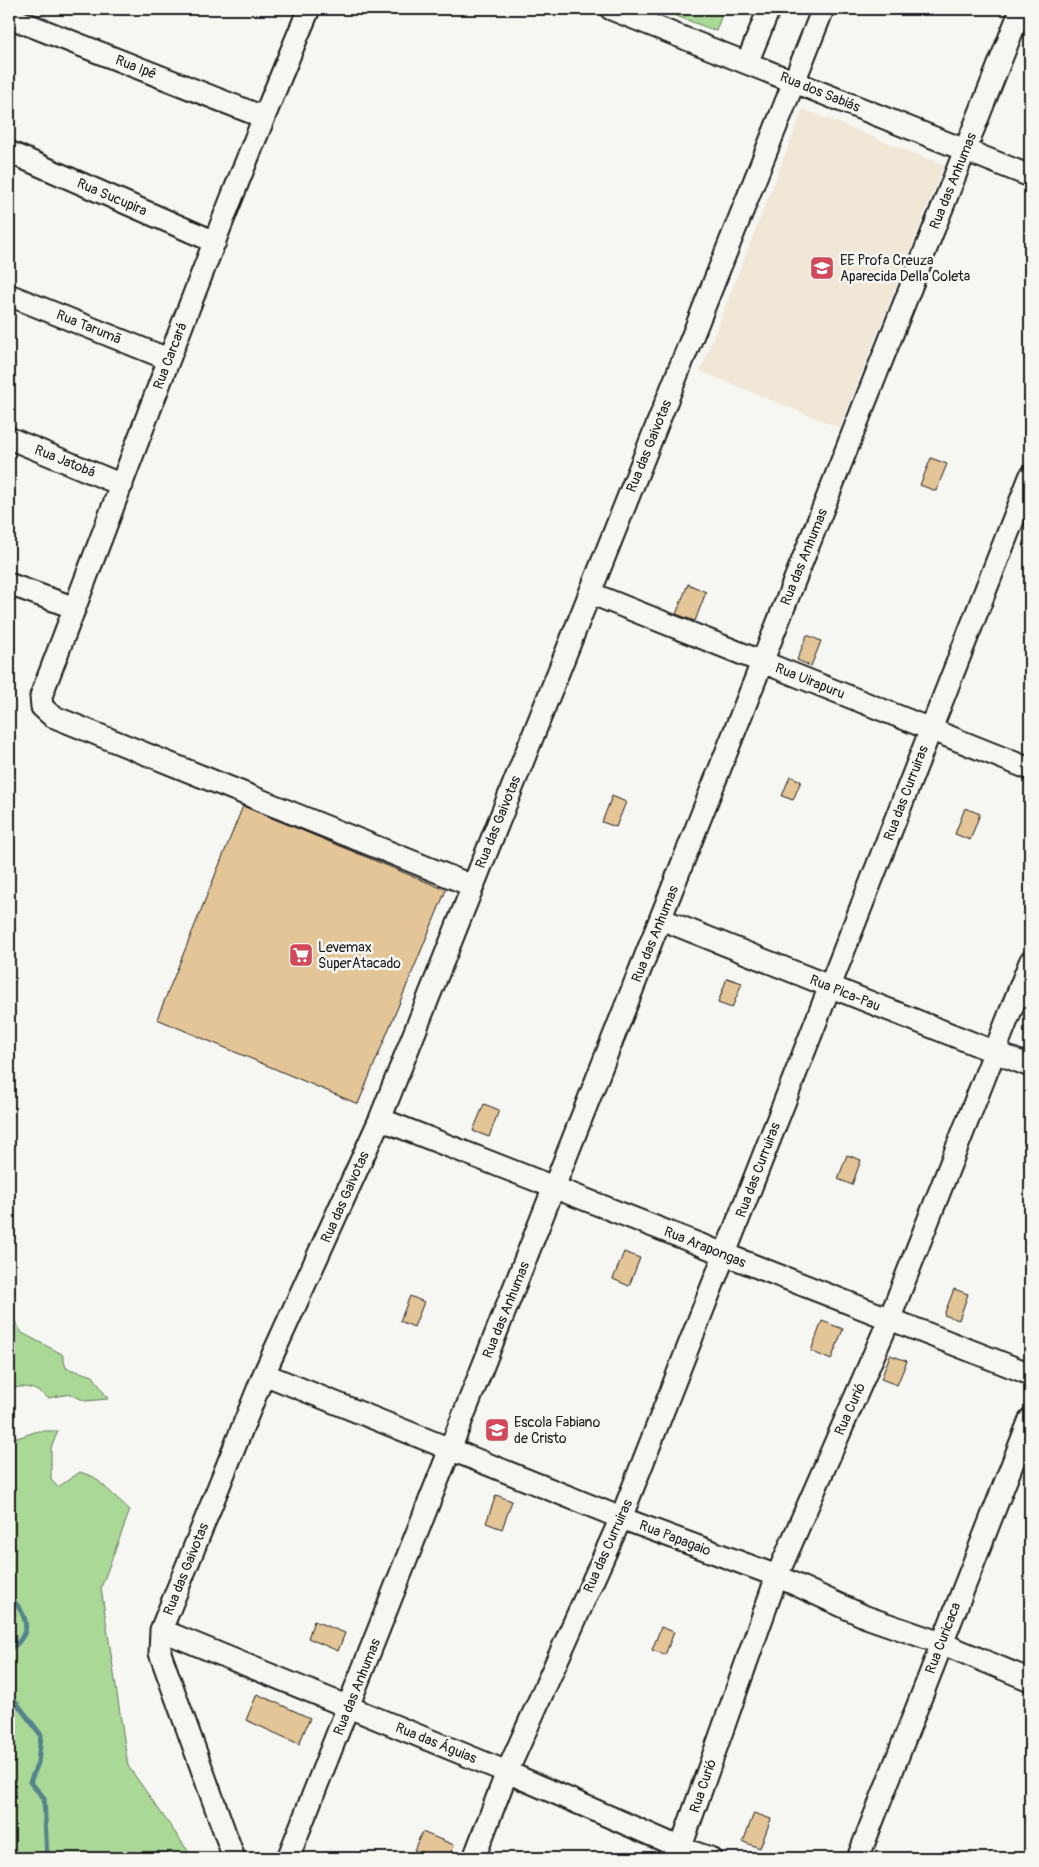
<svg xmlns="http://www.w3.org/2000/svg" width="1039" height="1867" font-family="Pangolin,sans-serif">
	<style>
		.built { fill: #f1e7d7 }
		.green { fill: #aad897; stroke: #637a5a }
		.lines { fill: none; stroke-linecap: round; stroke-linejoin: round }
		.stream { stroke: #53838b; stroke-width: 5 }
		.building { fill: #e4c597; stroke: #1c1c1c }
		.minor-casing { stroke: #1c1c1c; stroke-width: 25 }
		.minor { stroke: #f6f6f2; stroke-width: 21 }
		.labels { text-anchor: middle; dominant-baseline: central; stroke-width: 5; stroke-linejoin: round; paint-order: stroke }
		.street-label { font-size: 14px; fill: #1c1c1c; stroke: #f6f6f2 }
		.poi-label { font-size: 14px; fill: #1c1c1c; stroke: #f6f6f2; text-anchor: start }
	</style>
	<rect width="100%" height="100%" fill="#f6f6f2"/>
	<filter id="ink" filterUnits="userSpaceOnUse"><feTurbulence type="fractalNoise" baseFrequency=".02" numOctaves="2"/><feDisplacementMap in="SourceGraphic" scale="10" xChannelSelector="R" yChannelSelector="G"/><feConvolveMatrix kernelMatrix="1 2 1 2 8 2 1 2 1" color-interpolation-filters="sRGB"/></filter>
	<g filter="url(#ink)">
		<path class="built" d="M803 109 944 165 840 428 700 371Z"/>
		<path class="green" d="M658 9H724L716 31Z
			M9 1312 22 1333 62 1354 66 1368 93 1376 108 1399 85 1401 70 1394 48 1398C38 1389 23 1383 9 1390Z
			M9 1426 17 1438 38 1431H58L51 1448V1480L58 1487 80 1472 94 1477 130 1510 101 1588 128 1766 193 1858H9Z"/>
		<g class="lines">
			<path class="stream" d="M9 1596C28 1615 34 1633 9 1650
				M9 1693 41 1735 38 1763 30 1782 44 1798 47 1858"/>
		</g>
		<path class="building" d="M931 458 947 464 936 491 920 485Z
			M688 584 706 592 695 621 676 614Z
			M807 635 821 641 811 666 797 660Z
			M790 776 801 781 793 800 782 796Z
			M612 796 626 802 616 827 602 822Z
			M243 806 446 890 358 1104 157 1019Z
			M965 808 980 814 970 840 955 834Z
			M727 978 742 983 732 1008 718 1003Z
			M484 1104 499 1110 489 1137 473 1131Z
			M847 1155 861 1160 852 1185 838 1179Z
			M624 1252 640 1258 629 1286 613 1279Z
			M954 1289 968 1294 959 1320 944 1315Z
			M410 1296 424 1302 414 1327 400 1321Z
			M822 1321 843 1329 831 1360 811 1351Z
			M890 1355 907 1361 897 1385 881 1379Z
			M496 1495 512 1501 502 1529 486 1523Z
			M314 1621 345 1633 338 1651 308 1638Z
			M661 1627 674 1632 665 1655 652 1650Z
			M257 1694 310 1718 299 1744 246 1720Z
			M754 1813 771 1819 760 1848 743 1842Z
			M422 1832 454 1845 449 1858H434L414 1850Z"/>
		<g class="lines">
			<defs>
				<path id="minor" d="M309 9C213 235 129 467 41 696L42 707 52 716 473 886
					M611 9 1030 176
					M9 17 263 117
					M747 63 769 9
					M9 152 215 242
					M9 295 168 359
					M9 438 122 485
					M9 584 75 608
					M590 593 1030 769
					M661 919 1030 1066
					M380 1119 1030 1374
					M264 1374 621 1518 777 1576 866 1617 941 1643 1030 1680
					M161 1630 507 1772 681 1848 710 1858
					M234 1858 160 1653 161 1630 264 1374 380 1119 823 9
					M288 1858 1021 9
					M474 1858 507 1772 621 1518 1030 477
					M677 1858 777 1576 889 1320 1030 962
					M858 1858 1030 1419"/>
			</defs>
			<use href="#minor" class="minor-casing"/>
			<use href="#minor" class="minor"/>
		</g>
	</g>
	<defs>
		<symbol id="school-square" viewBox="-11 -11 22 22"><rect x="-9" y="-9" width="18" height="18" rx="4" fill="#d1495b" stroke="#f6f6f2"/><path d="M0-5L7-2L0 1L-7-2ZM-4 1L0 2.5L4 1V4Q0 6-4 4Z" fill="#fff"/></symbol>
		<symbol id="supermarket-square" viewBox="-11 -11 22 22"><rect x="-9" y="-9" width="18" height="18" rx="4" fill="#d1495b" stroke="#f6f6f2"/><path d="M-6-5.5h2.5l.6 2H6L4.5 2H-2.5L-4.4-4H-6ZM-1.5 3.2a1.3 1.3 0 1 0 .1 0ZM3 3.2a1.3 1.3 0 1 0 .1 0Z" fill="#fff"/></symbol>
	</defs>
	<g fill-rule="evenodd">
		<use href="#school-square" x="808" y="254" width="28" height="28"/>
		<use href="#supermarket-square" x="287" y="941" width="28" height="28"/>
		<use href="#school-square" x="483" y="1416" width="28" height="28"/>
	</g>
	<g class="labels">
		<g class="street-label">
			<text transform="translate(136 67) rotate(21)">Rua Ipê</text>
			<text transform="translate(820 92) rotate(22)">Rua dos Sabiás</text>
			<text transform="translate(953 181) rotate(-68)">Rua das Anhumas</text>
			<text transform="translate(112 197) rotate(23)">Rua Sucupira</text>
			<text transform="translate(89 327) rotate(22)">Rua Tarumã</text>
			<text transform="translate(170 356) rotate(-69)">Rua Carcará</text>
			<text transform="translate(649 446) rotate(-68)">Rua das Gaivotas</text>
			<text transform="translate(65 461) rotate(22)">Rua Jatobá</text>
			<text transform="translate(804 557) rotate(-68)">Rua das Anhumas</text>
			<text transform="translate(810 681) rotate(22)">Rua Uirapuru</text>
			<text transform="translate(906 793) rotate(-69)">Rua das Curruiras</text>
			<text transform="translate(498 822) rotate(-68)">Rua das Gaivotas</text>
			<text transform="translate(655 934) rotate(-68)">Rua das Anhumas</text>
			<text transform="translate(845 993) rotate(22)">Rua Pica-Pau</text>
			<text transform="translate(758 1170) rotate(-69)">Rua das Curruiras</text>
			<text transform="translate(345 1197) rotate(-66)">Rua das Gaivotas</text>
			<text transform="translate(705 1247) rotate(22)">Rua Arapongas</text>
			<text transform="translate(506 1310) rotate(-68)">Rua das Anhumas</text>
			<text transform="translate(850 1409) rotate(-66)">Rua Curió</text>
			<text transform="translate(675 1538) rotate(21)">Rua Papagaio</text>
			<text transform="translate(608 1546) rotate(-66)">Rua das Curruiras</text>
			<text transform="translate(186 1569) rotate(-68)">Rua das Gaivotas</text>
			<text transform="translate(943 1638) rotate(-69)">Rua Curicaca</text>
			<text transform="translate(357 1687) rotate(-68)">Rua das Anhumas</text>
			<text transform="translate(436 1743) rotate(22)">Rua das Águias</text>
			<text transform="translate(703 1786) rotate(-71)">Rua Curió</text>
		</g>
		<g class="poi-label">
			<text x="840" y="260">EE Profª Creuza<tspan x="840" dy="16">Aparecida Della Coleta</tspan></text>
			<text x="318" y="947">Levemax<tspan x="318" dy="16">SuperAtacado</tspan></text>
			<text x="514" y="1422">Escola Fabiano<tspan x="514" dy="16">de Cristo</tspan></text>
		</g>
	</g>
	<rect width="1039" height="1867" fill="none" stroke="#f6f6f2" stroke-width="30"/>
	<rect x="15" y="15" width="1009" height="1837" fill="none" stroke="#1c1c1c" stroke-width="2" filter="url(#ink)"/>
</svg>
